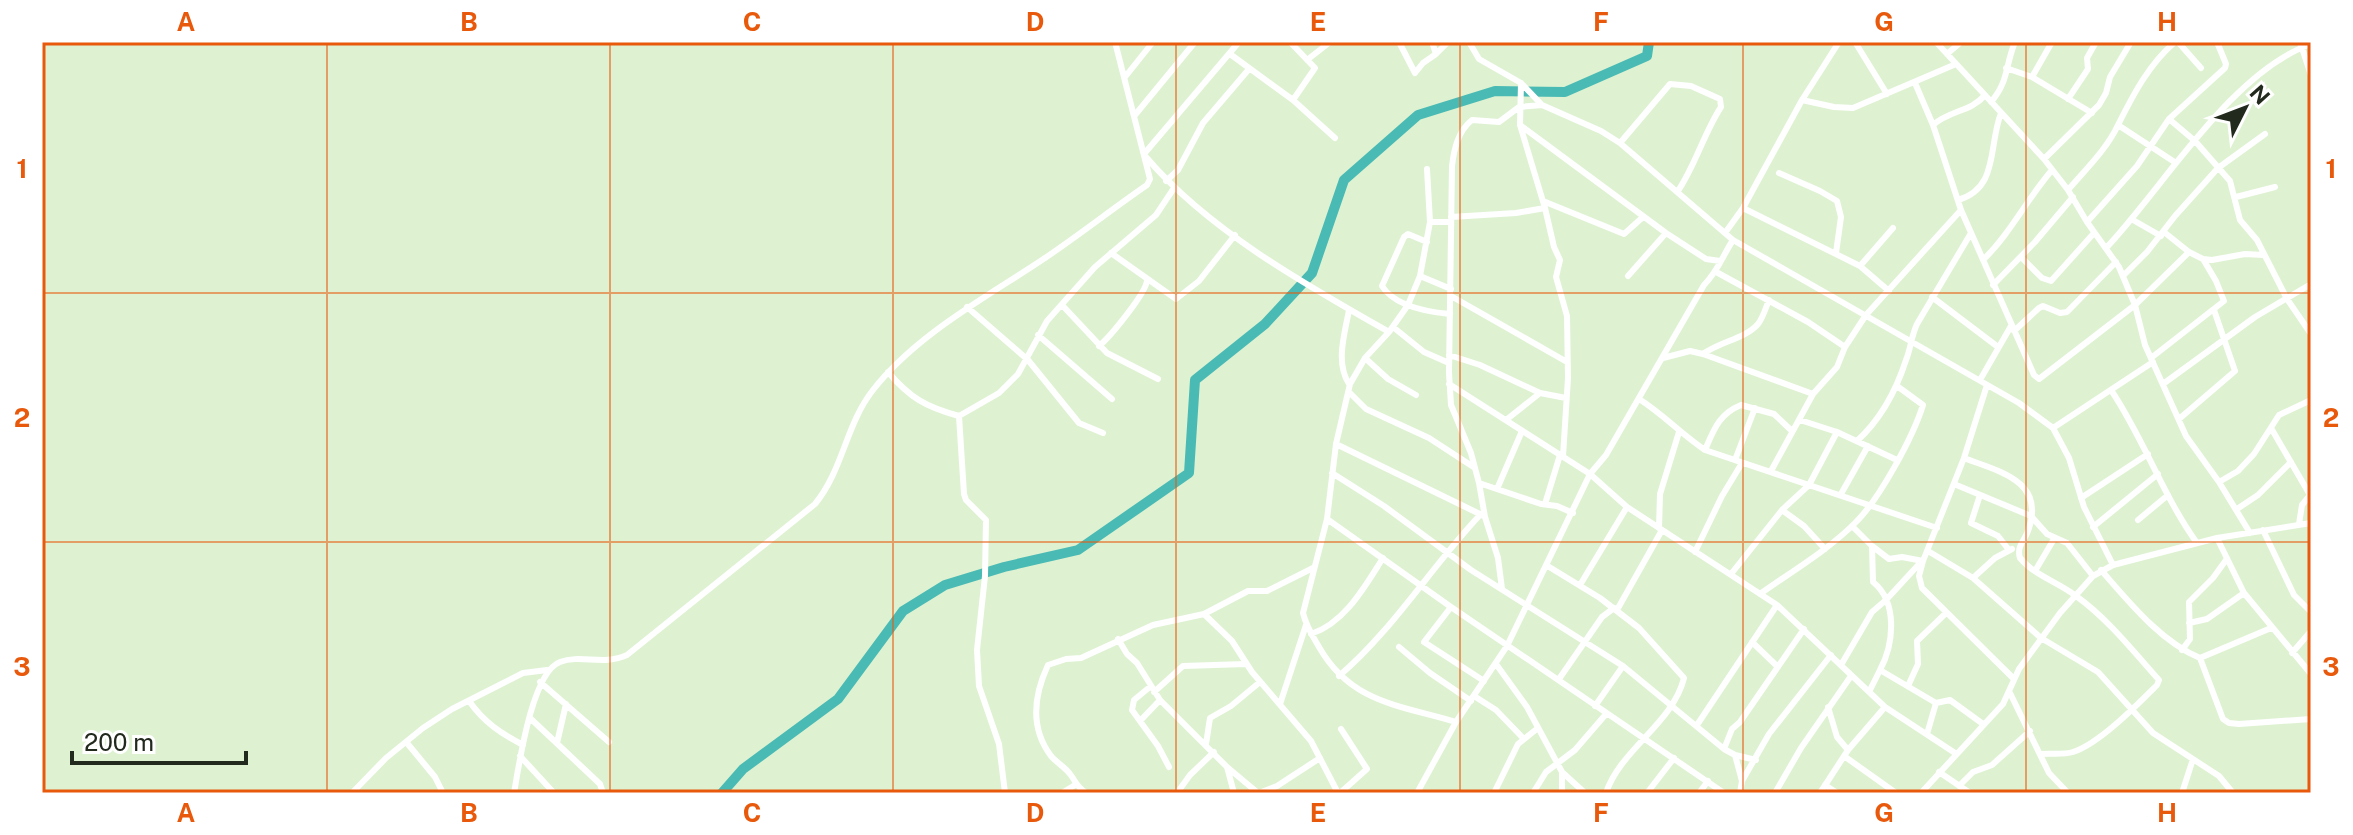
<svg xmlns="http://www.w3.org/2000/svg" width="2353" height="835" font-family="'Public Sans',sans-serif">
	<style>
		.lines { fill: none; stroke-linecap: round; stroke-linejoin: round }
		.river { stroke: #4abab4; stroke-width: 10 }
		.street { stroke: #fff; stroke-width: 6 }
		.grid { fill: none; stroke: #e8590c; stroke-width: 2; stroke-opacity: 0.55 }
		.neatline { fill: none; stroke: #e8590c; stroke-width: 3 }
		.grid-label { font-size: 26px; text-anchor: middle; font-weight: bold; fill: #e8590c }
	</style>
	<rect width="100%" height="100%" fill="#def2d2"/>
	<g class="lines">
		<path class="river" d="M722 793 743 769 838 699 903 611 945 585 1004 567 1078 550 1189 473 1195 380 1265 324 1312 273 1344 180 1418 115 1495 91 1565 92 1647 56 1649 42"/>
		<path class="street" d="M1290 42 1315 68 1293 100
			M1399 42 1415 73 1423 63 1436 54 1448 42
			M1432 42 1436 54
			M1469 42 1479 59 1521 83 1542 105 1601 131 1620 143 1733 240 2019 403 2053 428 2069 458 2084 507 2113 565
			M1855 42 1887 94
			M1936 42 2044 159 2068 190 2087 222 2119 267 2135 305 2145 345 2186 436 2219 482 2250 533
			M2178 42 2201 68
			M2300 42 2311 75
			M1230 54 1293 100 1335 138
			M1947 54 1961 42
			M1307 60 1330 42
			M2006 68 2032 77 2092 113
			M1125 77 1153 42
			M2032 77 2052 42
			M1521 83 1520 125 1545 208 1554 247 1560 260 1556 277 1567 316 1568 378 1563 456
			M1915 83 1933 125 1961 210 2034 375 2039 379 2135 305 2189 252
			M2068 99 2088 69 2087 58 2096 42
			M1802 100 1834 107 1853 108 1956 64
			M1991 102C2009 81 2005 66 2015 42
			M1135 115 1195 42
			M2169 119 2195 141 2230 181 2240 220 2257 240 2287 299 2311 334
			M1520 125 1666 233 1706 259 1720 261
			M1933 125C1950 110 1971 112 1985 95
			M2118 125 2176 163
			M1620 143 1670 84 1691 86 1720 99 1721 107C1704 133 1696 164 1678 191
			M1144 154 1239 42
			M1146 157C1208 230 1306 285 1389 332
			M2044 159 2099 105 2106 93 2110 77 2131 42
			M1427 169 1430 222 1420 276 1408 305 1389 332 1365 358 1350 384 1336 444 1327 519 1303 613C1306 626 1312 635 1319 647 1351 703 1399 705 1456 722
			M1779 173 1820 191 1837 201 1841 217 1836 253
			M1166 181 1178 170 1203 123 1249 69
			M2068 190C2085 170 2107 149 2118 125 2133 95 2149 64 2175 42
			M2236 197 2275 187
			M1958 200C1999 188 1988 147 2001 113
			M1543 201 1624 234 1643 217
			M1743 208 1860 266 1889 291
			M1451 217 1516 213 1545 208
			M2133 220 2161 236
			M1430 222H1451
			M2087 222 2137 166 2169 119 2225 68 2226 64 2217 42
			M2164 232 2189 252 2203 259 2212 260 2245 254 2264 255
			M1725 233 1743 208 1802 100 1839 42
			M1427 242 1408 234 1404 237 1382 286C1395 307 1428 312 1450 314
			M2106 248C2163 188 2231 72 2311 44
			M1111 253 1176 299 1199 281 1235 235
			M2021 257 2042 278 2051 281 2094 233
			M1983 260C2010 234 2027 199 2052 170
			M1860 266 1893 228
			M1718 273 1808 322 1845 347 1866 315 1961 210
			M2124 275 2147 252 2175 216 2218 168 2265 134
			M1420 276 1451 289
			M1628 276 1666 233
			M1993 285 2035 242 2073 197
			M1451 296 1567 362
			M1932 297 1998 347
			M1062 305 1107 353 1158 379
			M967 307 1028 360 1079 423 1103 433
			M1393 327 1424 352 1449 363
			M2014 331 2039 308 2043 306 2060 313 2067 312 2116 262
			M1038 335 1112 399
			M1099 346C1110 337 1147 292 1147 280
			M1703 354C1721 341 1745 339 1758 324 1763 318 1766 307 1769 300
			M1449 355 1480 365 1540 393 1566 398
			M1365 358 1388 379 1416 395
			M1663 358 1690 351 1703 354 1813 394
			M2151 358 2224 301 2216 281 2203 259
			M888 372C910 398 926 407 959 416L999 393 1018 374 1047 321 1095 267 1156 215 1174 188
			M1980 380 2011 326
			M1349 384C1335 362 1345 333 1349 310
			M1449 384 1590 474 1627 507 1777 605 1885 707 1955 753
			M2163 384 2255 317 2311 284
			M1987 385 1964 458 1923 561 1919 576 1922 588 2013 678
			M2111 390C2144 439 2163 496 2197 543
			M1349 392 1366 409 1429 438 1475 468
			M1639 399C1663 414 1681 434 1705 450L1937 528
			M959 416 964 494 966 500 986 520 985 576 977 650 979 686 999 744 1005 793
			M2179 419 2235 371 2214 310
			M1506 420 1540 393
			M1800 420 1837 432 1897 460
			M2053 428 2153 362
			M2271 428 2310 495
			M1857 441C1881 419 1896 391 1906 360 1911 348 1911 337 1917 324L1971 233
			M1336 444 1484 516
			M1705 450C1714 429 1719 414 1741 405L1774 414 1792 431
			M1964 458C1997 471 2045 480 2029 528 2026 540 2016 545 2020 558 2035 576 2058 582 2076 596 2107 618 2133 651 2159 680L2157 685C2138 704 2099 744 2073 752 2063 755 2051 753 2041 754
			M1735 460 1755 408
			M1771 471 1813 394 1837 367 1845 347
			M1332 473 1384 506 1471 570 1623 666 1724 749 1735 755 1756 760
			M2219 482 2238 471 2254 454 2279 415 2311 400
			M1479 483 1541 504 1557 506 1573 513
			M1954 484 2031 516 2047 534 2067 543 2093 576
			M1497 489 1522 431
			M1841 494 1868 446
			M1980 495 1971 523 1998 536 2009 550
			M2081 498 2148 454
			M1545 504 1560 455
			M2237 509 2258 495 2291 462
			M1782 510 1804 526 1825 549
			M1327 519 1451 607 1724 793
			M2138 520 2168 495
			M2299 524 2302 505 2311 494
			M1852 526 1872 546 1889 559 1902 557 1923 561
			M2093 527 2158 474
			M1659 528 1660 494 1679 432
			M2263 530 2294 595 2311 612
			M2217 538 2244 593 2311 674
			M1872 546 1873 582C1898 602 1894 644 1880 670
			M1928 551 1973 578 2041 638 2098 672 2153 733 2219 776 2233 793
			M1695 552 1722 496 1742 463
			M1546 565 1600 598 1639 628 1684 678C1673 723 1620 750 1606 793
			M2101 570C2129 602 2161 642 2200 658L2223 719 2229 723 2239 724 2311 719
			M2035 571 2054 539
			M1731 574 1782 510 1809 485 1837 432
			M1973 578 1995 558 2012 549
			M1580 585 1627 507
			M1502 589 1498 558 1485 517 1479 483 1471 453 1451 405 1449 373 1452 166C1454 149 1458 131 1472 120L1499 122 1519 107 1542 105
			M1760 594C1792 571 1827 551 1855 523 1879 500 1913 437 1923 405L1897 386
			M1451 607 1424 642 1484 681
			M1617 610 1662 530
			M1204 614 1232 641 1252 672 1311 741 1338 793
			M2189 623 2207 619 2244 593
			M1311 634C1345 623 1365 586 1383 558
			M1118 639 1127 654 1137 663 1160 700 1227 767 1258 793
			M1752 642 1778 667
			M1399 647 1430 673 1471 701
			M2182 650 2190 639 2189 602 2213 578 2226 560
			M2292 653 2311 631
			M2200 658 2271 628
			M1496 664 1527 707 1562 772V793
			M1841 665 1872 612 1886 600 1920 563
			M1339 676C1393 630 1431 567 1480 515
			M1559 679 1602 617 1614 608
			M540 682 609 742
			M1151 686 1134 700 1132 710 1158 746 1169 767
			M1908 686 1918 664 1917 641 1946 613
			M1154 692 1183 666 1246 664
			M1869 692 1880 670 1936 703 1950 700 1983 724
			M2010 693 2049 773 2068 793
			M1474 696 1496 710 1523 738
			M469 701C484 722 500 733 523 745
			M1280 704 1306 625
			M1595 706 1623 666
			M1828 707 1837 737 1848 750
			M531 719 600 784 603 793
			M1140 721 1160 700
			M1697 725 1777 605
			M1927 734 1936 703
			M407 743 435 777 443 793
			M557 743 566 704
			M1206 744 1210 718 1231 706 1260 682
			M1724 749 1732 729 1740 722 1804 629
			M1735 755 1742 781
			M520 756 554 793
			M1844 756 1896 793
			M1227 767 1234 793
			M1562 772 1585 793
			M1939 772 1970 793
			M1825 785 1837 793
			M1959 786 1973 772 1992 765 2030 731
			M352 793 386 758 423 728 452 709 523 673 547 670
			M514 793C519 765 532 672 560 662 581 654 603 666 627 655L815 504C843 470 846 424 873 390 916 335 985 298 1042 260 1078 236 1112 209 1147 185L1150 179 1115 42
			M1062 793 1075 785
			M1086 793C1075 785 1077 783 1070 774 1065 767 1057 763 1051 756 1030 728 1034 695 1048 665L1066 659 1081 658 1153 625 1204 614 1248 591H1267L1313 568
			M1177 793 1190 775 1214 752
			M1259 793 1277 786 1320 758
			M1340 793 1367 769 1341 729
			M1417 793 1456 722 1507 646 1590 474 1606 455 1704 285C1718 271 1722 257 1733 240
			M1494 793 1518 744 1538 728
			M1533 793 1546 772 1575 750 1606 714
			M1647 793 1674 758
			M1699 793 1708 781
			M1740 793 1742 781 1769 734 1831 655
			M1775 793 1801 748 1851 676
			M1820 793 1848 750 1885 707
			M1921 793 2003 704 2019 669 2060 613 2093 576 2113 565 2217 538 2311 523
			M2182 793 2193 759"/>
	</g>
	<path class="grid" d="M327 42V793M610 42V793M893 42V793M1176 42V793M1460 42V793M1743 42V793M2026 42V793M42 293H2311M42 542H2311"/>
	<rect width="2353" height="835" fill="none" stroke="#ffffff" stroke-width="88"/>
	<g transform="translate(2245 108) rotate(48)" stroke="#ffffff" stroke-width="6" paint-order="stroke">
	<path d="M0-6L14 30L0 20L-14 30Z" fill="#22291d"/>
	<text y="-12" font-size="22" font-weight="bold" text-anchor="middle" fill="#22291d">N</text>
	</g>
	<path d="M72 751v12h174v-12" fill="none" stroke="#22291d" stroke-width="4"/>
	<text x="84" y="751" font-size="24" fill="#22291d" stroke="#ffffff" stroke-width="6" paint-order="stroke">200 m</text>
	<rect x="44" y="44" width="2265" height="747" class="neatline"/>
	<g class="grid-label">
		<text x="186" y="31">A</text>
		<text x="469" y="31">B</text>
		<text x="752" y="31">C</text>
		<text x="1035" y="31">D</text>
		<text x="1318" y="31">E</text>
		<text x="1601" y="31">F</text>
		<text x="1884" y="31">G</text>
		<text x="2167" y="31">H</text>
		<text x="22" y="178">1</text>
		<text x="2331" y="178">1</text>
		<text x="22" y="427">2</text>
		<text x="2331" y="427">2</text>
		<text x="22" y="676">3</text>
		<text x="2331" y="676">3</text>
		<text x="186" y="822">A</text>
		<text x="469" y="822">B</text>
		<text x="752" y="822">C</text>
		<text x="1035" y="822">D</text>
		<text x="1318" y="822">E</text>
		<text x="1601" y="822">F</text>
		<text x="1884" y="822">G</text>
		<text x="2167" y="822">H</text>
	</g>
</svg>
